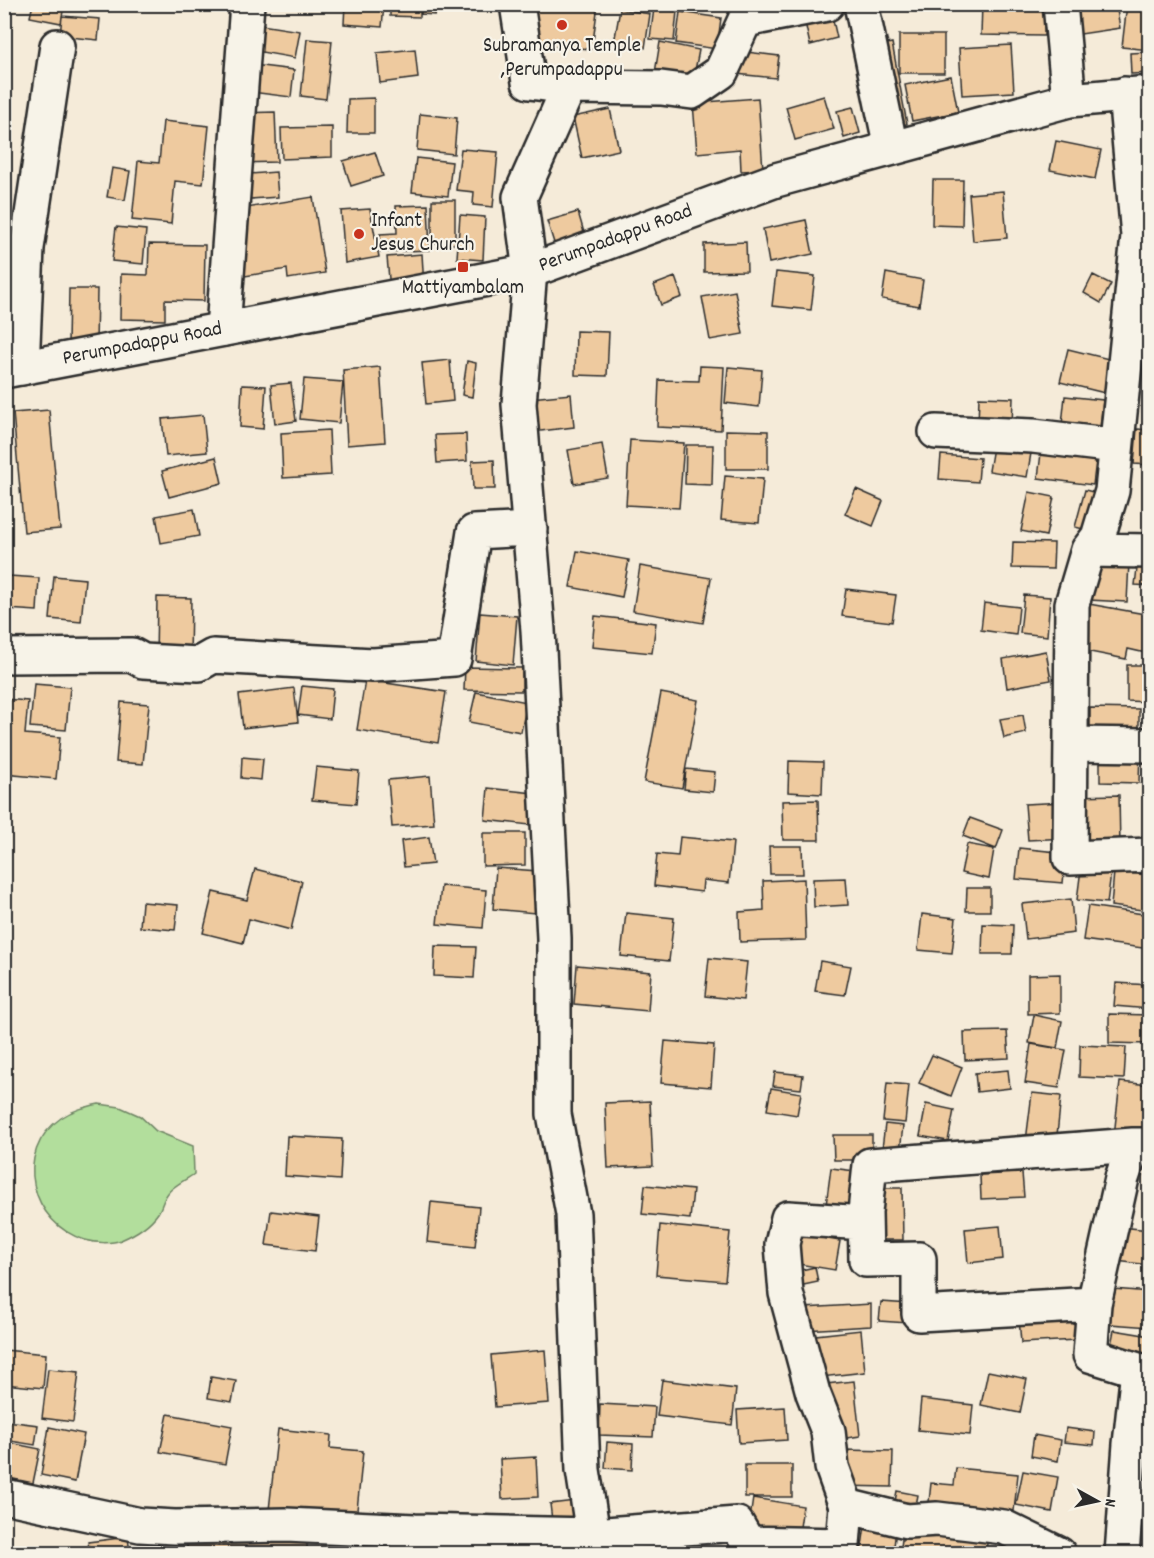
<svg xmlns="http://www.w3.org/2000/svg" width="1154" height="1558" font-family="Dekko,sans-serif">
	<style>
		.green { fill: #b2de9c; stroke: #6e8464; stroke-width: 1.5 }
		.building { fill: #eeca9f; stroke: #2b2b2b; stroke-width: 1.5 }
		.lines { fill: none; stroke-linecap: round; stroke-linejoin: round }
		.minor-casing { stroke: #2b2b2b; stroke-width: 38 }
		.secondary-casing { stroke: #2b2b2b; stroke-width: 38 }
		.minor { stroke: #f7f3e8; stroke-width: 33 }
		.secondary { stroke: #f7f3e8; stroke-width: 33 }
		.poi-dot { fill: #c8321e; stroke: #f7f3e8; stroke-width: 2 }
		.labels { text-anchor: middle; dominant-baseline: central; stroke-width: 4.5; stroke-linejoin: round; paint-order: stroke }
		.poi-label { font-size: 21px; fill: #2b2b2b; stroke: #f7f3e8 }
		.street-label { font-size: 21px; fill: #2b2b2b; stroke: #f7f3e8 }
	</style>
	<rect width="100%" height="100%" fill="#f5ebd9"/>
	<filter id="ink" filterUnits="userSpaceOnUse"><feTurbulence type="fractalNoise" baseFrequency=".0167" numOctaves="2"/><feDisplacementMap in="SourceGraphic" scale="12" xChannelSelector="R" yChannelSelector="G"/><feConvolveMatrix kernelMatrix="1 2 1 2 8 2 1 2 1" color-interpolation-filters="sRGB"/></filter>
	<g filter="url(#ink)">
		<path class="green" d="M99 1104 120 1107 140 1116 156 1131 193 1146 194 1174C186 1180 174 1185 168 1193 163 1199 162 1207 158 1213 149 1226 135 1234 121 1240 111 1244 96 1243 85 1240 31 1224 12 1152 61 1118 73 1110 85 1107 99 1104Z"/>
		<path class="building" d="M33 4 64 5 61 23 30 17Z
			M345 4H384L382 27 344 24Z
			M390 4H420V17L390 16Z
			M422 4H436L435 15 421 14Z
			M528 4H598L592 49 528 45Z
			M982 4H1045L1044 36 981 35Z
			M1070 4H1116L1120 28 1074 35Z
			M1127 4H1150V50L1122 47Z
			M830 7 837 38 810 45 803 13Z
			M654 8 677 11 674 41 650 39Z
			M620 9 650 14 645 48 614 43Z
			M680 12 721 18 717 49 676 43Z
			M62 16 100 19 98 40 60 36Z
			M255 24 300 31 295 58 250 50Z
			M899 35H944V73H899Z
			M307 39 332 41 326 99 301 96Z
			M660 42 699 50 693 81 655 73Z
			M892 43 907 124 890 127 873 47Z
			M1011 45 1014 92 962 95 959 48Z
			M415 49 418 78 380 83 377 53Z
			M738 51 779 56 776 78 736 74Z
			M1150 52V73L1131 74 1130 53Z
			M245 64 294 70 291 97 242 91Z
			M951 76 958 112 912 121 905 85Z
			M824 96 834 129 795 140 786 107Z
			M374 98V133H347L348 99Z
			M758 98 763 170 741 171 740 149 697 153 693 103Z
			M853 107 860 133 844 138 837 111Z
			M610 109 619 150 582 158 573 117Z
			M275 112 277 162 241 163 240 113Z
			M420 114 457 118 454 154 417 150Z
			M163 121 209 126 203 184 175 181 171 224 132 220 138 161 159 163Z
			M332 127V157L282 159 281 128Z
			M1056 141 1101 150 1095 179 1050 170Z
			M461 149 498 152 493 207 473 205 474 192 456 190Z
			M375 152 383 176 351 186 343 161Z
			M416 158 452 162 448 196 412 192Z
			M112 168 130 171 125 200 107 197Z
			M276 172 278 197 238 200 236 175Z
			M933 180H963L962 226 932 225Z
			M1003 191 1007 238 973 241 969 194Z
			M313 197 325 273 288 279 287 269 245 276 234 210Z
			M432 200H455V244L432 243Z
			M428 205 430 250 381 252 380 234 397 233 396 206Z
			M370 209 379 257 345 263 341 211Z
			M578 212 585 236 555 246 547 221Z
			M460 215 485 217 483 260 457 258Z
			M806 220 813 254 769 263 763 229Z
			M116 227 146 230 143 264 112 261Z
			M746 242 747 271 704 272V244Z
			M149 244 205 245 204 301 165 300V320L120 319 121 274 148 275Z
			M422 254 424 287 390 290 387 257Z
			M776 272 815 276 811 310 772 306Z
			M886 273 923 280 919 306 882 299Z
			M1093 275 1111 284 1101 303 1084 293Z
			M675 277 682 297 661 305 654 285Z
			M69 289H97L96 346 68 345Z
			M735 291 743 334 710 340 702 297Z
			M576 331 609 332 607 376 575 375Z
			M1068 349 1117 361 1109 394 1060 382Z
			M450 360 453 401 426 404 422 363Z
			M467 361 476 363 472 397 462 395Z
			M700 366 724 367 721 430 657 427 659 380 699 381Z
			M380 367 385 442 347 445 343 370Z
			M728 367 762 370 759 407 725 403Z
			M304 379 343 382 339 423 300 419Z
			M291 383 296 421 275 424 271 385Z
			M242 385 266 386 263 429 240 427Z
			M571 394 574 427 524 433 520 399Z
			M1065 396 1103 400 1099 438 1061 434Z
			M979 397 1013 398 1012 426 978 425Z
			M49 410 60 529 24 532 13 413Z
			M203 415 207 452 166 456 162 419Z
			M1137 429 1150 430V465L1134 464Z
			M329 430 331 475 283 478 281 433Z
			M726 430 768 431V469H726Z
			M466 434 467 461 437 463 435 435Z
			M630 440 684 443 679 508 626 505Z
			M994 441 1032 447 1027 477 989 471Z
			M602 444 608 478 574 484 568 450Z
			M686 445H713L712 485 685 484Z
			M1042 445 1097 452 1093 485 1038 478Z
			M941 455 980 458 978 482 939 479Z
			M216 457 222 483 169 497 162 471Z
			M494 460 495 489H473L472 461Z
			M725 476 763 479 759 523 721 520Z
			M856 489 883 501 873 526 845 514Z
			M1085 490 1105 495 1096 532 1075 527Z
			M1029 492 1054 497 1046 536 1021 531Z
			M194 509 199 536 161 543 156 516Z
			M1013 542 1054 543 1053 569 1012 568Z
			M577 551 629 560 622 597 570 587Z
			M1139 552 1150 553V586L1135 585Z
			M1091 560 1129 562 1127 602 1089 600Z
			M640 566 711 578 703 623 633 611Z
			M9 576 39 578 37 611 7 609Z
			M54 576 85 579 81 622 50 619Z
			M846 589 896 595 892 622 842 616Z
			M1024 595 1050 597 1047 636 1020 633Z
			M157 597 191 598 190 660H156Z
			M984 603 1019 607 1016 635 981 630Z
			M1089 604 1150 615V654L1128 649 1126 659 1080 650Z
			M480 613 517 616 513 665 476 661Z
			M595 616 656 623 652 653 592 647Z
			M1046 651 1051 680 1007 688 1003 659Z
			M1127 665H1149V702L1127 701Z
			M465 667 522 668V691L464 690Z
			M365 680 446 692 438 743 357 730Z
			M34 684 70 687 66 730 30 727Z
			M302 686 333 689 330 719 298 715Z
			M294 688 298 722 243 728 239 695Z
			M476 692 527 702 521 732 469 722Z
			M661 693 698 700 682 788 644 782Z
			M4 699 28 701 25 734 60 737 56 779 4 774Z
			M121 702 149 704 143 764 116 762Z
			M1090 708 1139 709V741H1090Z
			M1023 715 1026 733 1004 738 1000 719Z
			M1100 748H1140L1139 783 1100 782Z
			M242 757 263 759 261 780 241 778Z
			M789 761 823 762 822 794 788 792Z
			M316 767 359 771 356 804 312 800Z
			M686 769 715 772 713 792 684 789Z
			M430 776 434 824 392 827 388 780Z
			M488 788 534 793 530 825 485 820Z
			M1119 795 1120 848 1077 849 1076 796Z
			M818 800 819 840H783L782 801Z
			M1065 802 1067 838 1028 840 1025 804Z
			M970 818 1003 830 996 849 963 836Z
			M483 833H525V865L483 866Z
			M429 837 433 864 404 867 401 841Z
			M680 837 733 842 729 883 703 880 702 892 654 886 657 854 678 856Z
			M967 844 994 849 989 879 961 873Z
			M769 846H802L803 874H770Z
			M1019 848 1066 853 1063 883 1016 879Z
			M496 868 538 871 535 913 493 909Z
			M255 869 302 881 291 930 249 919 243 943 203 933 213 892 247 900Z
			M1081 869 1111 873 1107 903 1077 900Z
			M1114 872 1150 875V911L1111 906Z
			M846 878 848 905 814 907 813 879Z
			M804 879 806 940 740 942 739 912 764 910 763 881Z
			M441 886 486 890 483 928 437 924Z
			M967 888H990V911H966Z
			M1071 899 1074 933 1026 939 1022 904Z
			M142 902 178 905 175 930 140 927Z
			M1088 906 1150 915V949L1083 940Z
			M626 913 674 918 669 961 621 956Z
			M922 914 956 918 952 953 918 950Z
			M983 924 1013 925 1012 954H982Z
			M435 946 476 947 474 978 434 976Z
			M709 958 747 962 743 1000 705 996Z
			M820 961 851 966 845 995 815 991Z
			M577 965 651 972 648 1011 574 1004Z
			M1060 974V1013L1028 1014V975Z
			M1116 983 1150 985V1009L1114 1006Z
			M1109 1014 1150 1015V1044L1109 1043Z
			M1034 1015 1062 1021 1057 1048 1029 1043Z
			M1007 1031 1009 1058 965 1060 964 1032Z
			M665 1041 714 1045 711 1087 661 1083Z
			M1031 1044 1066 1050 1059 1088 1025 1083Z
			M1080 1045 1126 1047 1124 1079 1079 1077Z
			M932 1055 962 1067 951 1096 919 1083Z
			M1008 1070 1010 1088 977 1092 975 1073Z
			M775 1072 803 1075 801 1089 773 1086Z
			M1120 1082 1150 1085 1148 1107 1150 1108V1140L1114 1136Z
			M887 1083 909 1085 905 1123 883 1121Z
			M771 1088 801 1093 797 1115 767 1110Z
			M1032 1093 1061 1096 1056 1145 1026 1141Z
			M650 1101 653 1166 608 1168 605 1103Z
			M926 1104 954 1110 948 1141 920 1136Z
			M885 1124 903 1126 899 1159 881 1157Z
			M833 1135H872V1160H834Z
			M287 1136 342 1139 340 1180 285 1176Z
			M831 1168 863 1172 858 1209 826 1205Z
			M1022 1173 1024 1197 981 1199 980 1175Z
			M645 1185 693 1190 690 1219 642 1214Z
			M873 1188H902L903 1240H874Z
			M431 1202 479 1207 475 1247 427 1242Z
			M271 1211 319 1217 315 1251 266 1245Z
			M660 1225 730 1232 725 1281 656 1275Z
			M1000 1226 1003 1259 968 1263 965 1229Z
			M1120 1227 1150 1230V1265L1116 1261Z
			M791 1233 840 1241 835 1270 786 1262Z
			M815 1267 818 1282 794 1287 792 1272Z
			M1113 1289 1150 1292V1327L1110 1324Z
			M881 1302 910 1304 908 1323 879 1321Z
			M871 1304V1326L804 1330V1308Z
			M1074 1314 1076 1340 1021 1343 1019 1318Z
			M861 1330 865 1372 821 1377 816 1335Z
			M1114 1330 1150 1336V1362L1109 1355Z
			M4 1350 46 1354 43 1388 4 1384Z
			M545 1350 549 1403 495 1407 491 1355Z
			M48 1369 79 1372 73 1422 42 1418Z
			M988 1371 1027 1379 1020 1413 981 1405Z
			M211 1377 236 1381 232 1402 208 1398Z
			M662 1380 736 1389 732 1425 657 1416Z
			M854 1381 860 1436 833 1440 826 1384Z
			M921 1399 973 1405 970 1435 918 1430Z
			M600 1404 655 1407 653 1437 599 1435Z
			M785 1407 787 1440 739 1443 737 1410Z
			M168 1414 232 1426 225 1464 160 1452Z
			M7 1421 38 1425 35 1445 4 1440Z
			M49 1427 84 1434 75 1482 41 1475Z
			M1066 1428 1095 1432 1094 1445 1064 1442Z
			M278 1429 331 1435 330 1448 363 1451 356 1520 269 1510Z
			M1034 1435 1061 1440 1058 1461 1031 1456Z
			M5 1442 40 1449 33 1483 4 1477Z
			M607 1442 633 1444 632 1470 605 1468Z
			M841 1450 893 1451 892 1487 840 1486Z
			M536 1457 538 1497 502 1499 500 1459Z
			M745 1465H792V1497H745Z
			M956 1468 1018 1474 1014 1511 929 1502 931 1483 954 1485Z
			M1023 1471 1058 1477 1052 1512 1016 1505Z
			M897 1491 918 1495 914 1515 893 1511Z
			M753 1498 803 1506 798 1541 748 1533Z
			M575 1501 577 1517 552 1520 550 1504Z
			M866 1518 897 1522 893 1554H861Z
			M904 1525 988 1539 985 1554H900Z
			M128 1537 130 1554H90L88 1542Z
			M187 1537 307 1540V1554H187Z
			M653 1544 711 1551V1554H652Z"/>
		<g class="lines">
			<defs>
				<path id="minor" d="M517 4 529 82 569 87
					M861 4 891 148
					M1060 4 1069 100
					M1125 94 1138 236 1112 491 1098 537 1088 550 1072 604 1070 858 1150 855
					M223 329 247 4
					M22 368 27 248 57 46
					M936 432 1033 436 1116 446
					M1088 550 1150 551
					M4 656 132 655 143 661 199 664 213 656 373 665 454 659 474 532 530 529
					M1071 744 1150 745
					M865 1223 788 1218 782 1244 786 1293 813 1393 828 1431 832 1467 846 1506 907 1521 937 1519 1004 1527 1059 1554
					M1094 1304 919 1314V1259L866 1260 865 1212 870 1165 1133 1145
					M4 1496 140 1525 175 1527 286 1525 415 1531 593 1535 737 1524 748 1543 843 1545 846 1506
					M596 1554 583 1470 573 1214 554 1114V938L538 630 519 404 530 271 520 197 569 87 661 88 692 92 721 72 745 20 827 4
					M1122 1554 1130 1444 1138 1370 1090 1355 1094 1304 1122 1178 1133 1145H1150"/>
				<g id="secondary">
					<path id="s1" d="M4 371 530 271 776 180 1069 100 1150 93"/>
				</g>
			</defs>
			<use href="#minor" class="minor-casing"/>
			<use href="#secondary" class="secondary-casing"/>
			<use href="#minor" class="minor"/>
			<use href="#secondary" class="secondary"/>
		</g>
	</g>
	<g class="poi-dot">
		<circle cx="562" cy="25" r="6"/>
		<circle cx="359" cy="234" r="6"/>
		<rect x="457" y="261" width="12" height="12" rx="3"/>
	</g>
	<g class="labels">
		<g class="poi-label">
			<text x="562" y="47">Subramanya Temple<tspan x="562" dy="24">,Perumpadappu</tspan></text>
			<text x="371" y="222" text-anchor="start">Infant<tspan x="371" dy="24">Jesus Church</tspan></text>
			<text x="463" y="289">Mattiyambalam</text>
		</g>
		<g class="street-label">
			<text stroke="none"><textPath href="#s1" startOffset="627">Perumpadappu Road</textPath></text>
			<text stroke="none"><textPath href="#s1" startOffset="141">Perumpadappu Road</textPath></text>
		</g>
	</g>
	<rect width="1154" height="1558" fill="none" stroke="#f7f3e8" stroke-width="24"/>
	<rect x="12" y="12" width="1130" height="1534" fill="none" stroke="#2b2b2b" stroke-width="2" filter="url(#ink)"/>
	<g transform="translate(1097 1501) rotate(98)" stroke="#f7f3e8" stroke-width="4.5" paint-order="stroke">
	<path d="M0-4.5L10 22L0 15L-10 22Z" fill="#2b2b2b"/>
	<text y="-9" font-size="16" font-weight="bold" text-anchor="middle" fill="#2b2b2b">N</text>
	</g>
</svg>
